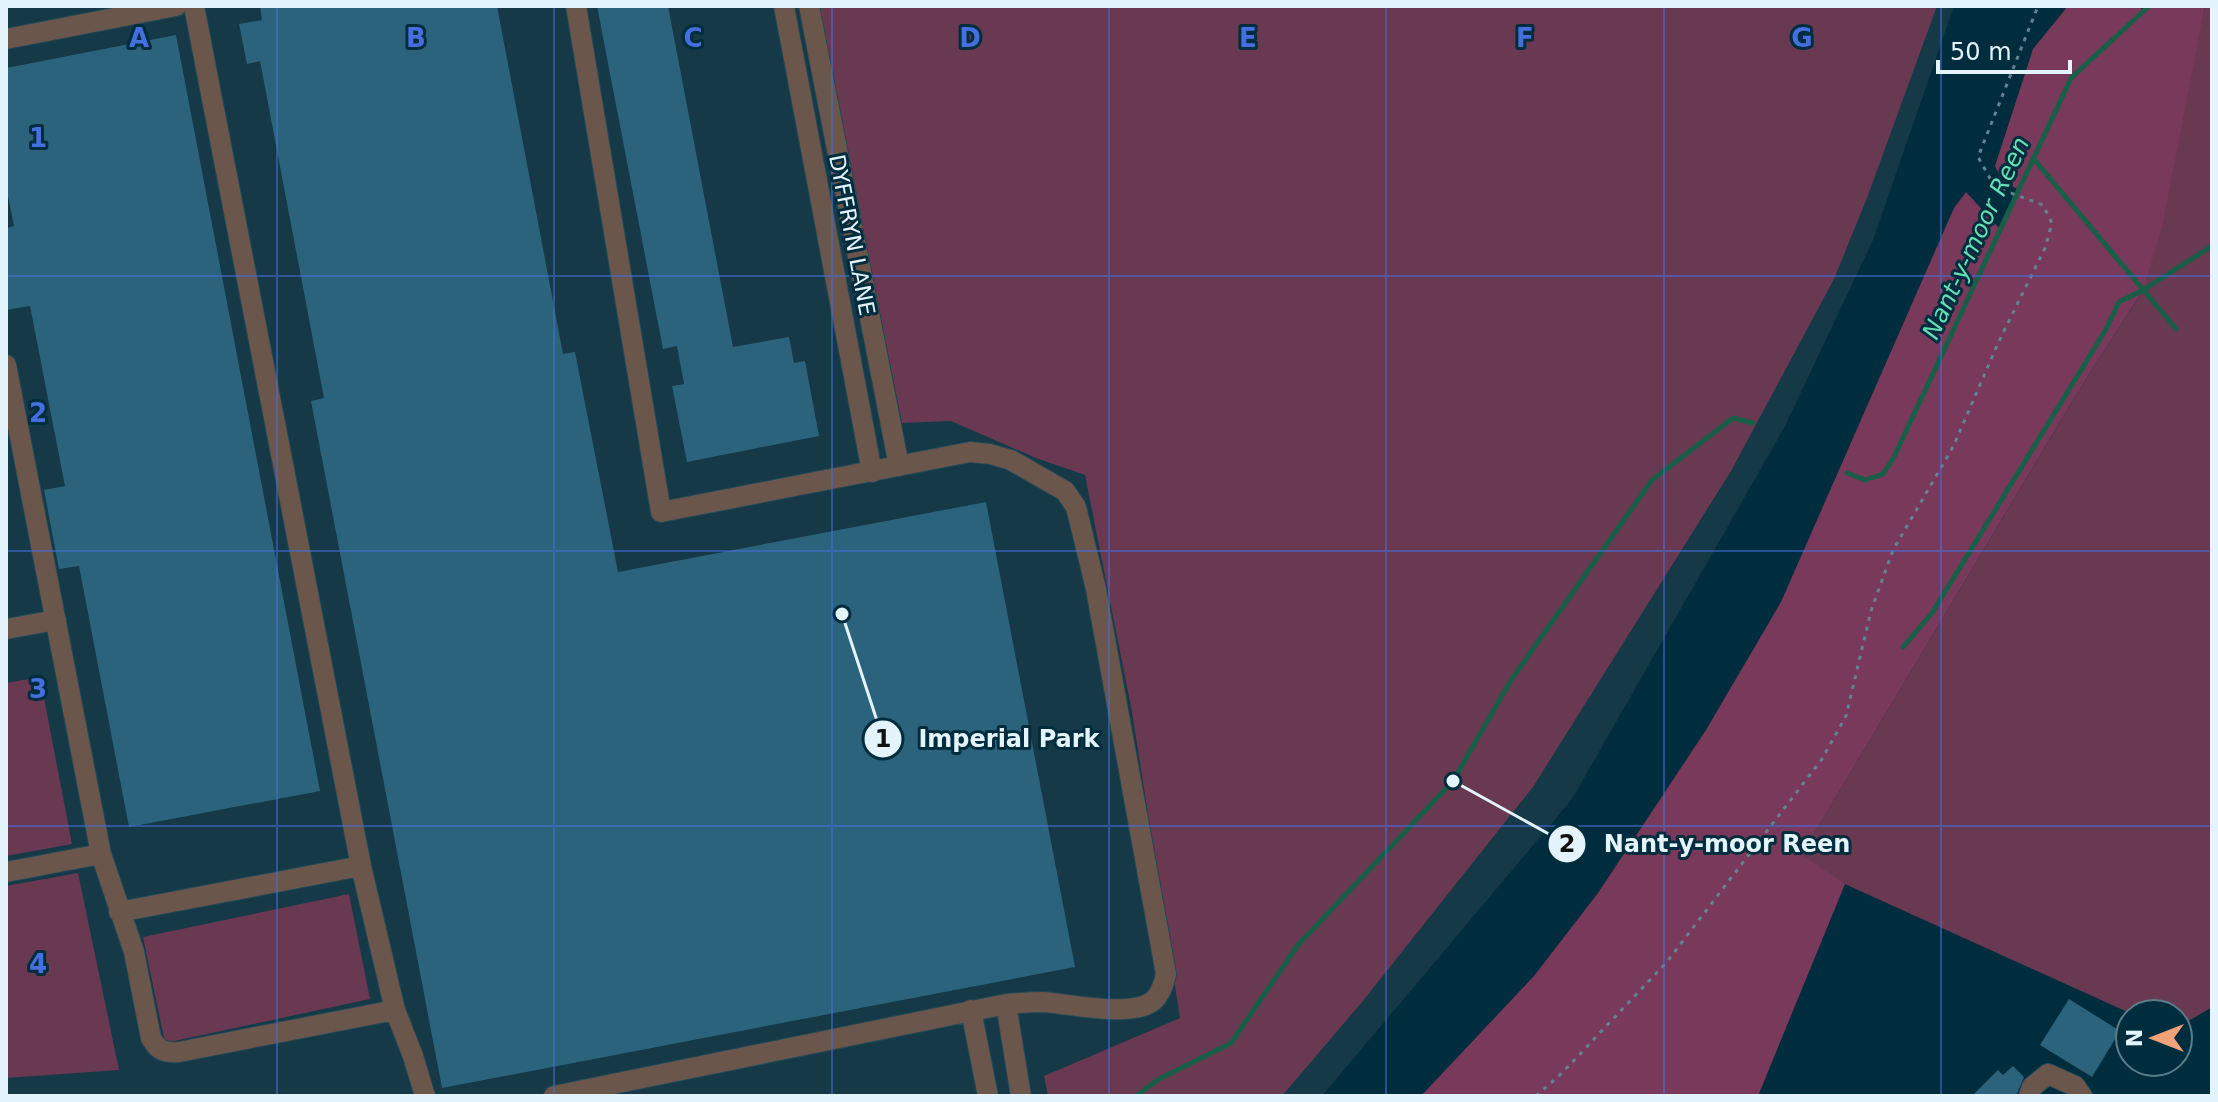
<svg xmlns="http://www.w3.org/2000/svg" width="2218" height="1102" font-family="'DejaVu Sans',sans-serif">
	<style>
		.built { fill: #153947 }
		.green { fill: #693952 }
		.forest { fill: #78395b }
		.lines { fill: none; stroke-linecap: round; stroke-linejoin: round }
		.stream { stroke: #185e49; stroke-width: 5 }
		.building { fill: #2a637b }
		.minor-casing { stroke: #204959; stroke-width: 22 }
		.path { stroke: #628391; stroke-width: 3; stroke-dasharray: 4 6; stroke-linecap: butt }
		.minor { stroke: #6a564b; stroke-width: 20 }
		.grid { fill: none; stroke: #456fdf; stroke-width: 2; stroke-opacity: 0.55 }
		.labels { text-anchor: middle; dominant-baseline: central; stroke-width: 6; stroke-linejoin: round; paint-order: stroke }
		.street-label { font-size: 22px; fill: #e3f4fd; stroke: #002d3e }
		.water-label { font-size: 24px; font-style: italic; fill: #64dfb6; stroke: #002d3e }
		.grid-label { font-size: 26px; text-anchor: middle; font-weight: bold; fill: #456fdf; stroke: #002d3e; stroke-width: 6; stroke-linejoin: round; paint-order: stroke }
		.leader { fill: none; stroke: #e3f4fd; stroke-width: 3 }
		.callout-dot { fill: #e3f4fd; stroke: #002d3e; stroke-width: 3 }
		.mark-label { font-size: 24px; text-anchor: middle; font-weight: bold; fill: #111 }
		.callout-label { font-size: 24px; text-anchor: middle; font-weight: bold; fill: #e3f4fd; stroke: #002d3e; stroke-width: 6; stroke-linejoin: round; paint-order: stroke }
	</style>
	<rect width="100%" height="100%" fill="#002d3e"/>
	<path class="built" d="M6 6H1954L1873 240 1784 428 1572 799 1322 1096H6Z"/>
	<path class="green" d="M818 6H1937L1867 198 1834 279 1731 471 1533 787 1362 1002 1282 1096H1048L1044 1076 1180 1018 1132 712 1085 475 1036 458 951 421 902 423Z
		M2205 6H2212V1010L2209 1009 2178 1027V1014H2132L1836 880 1792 849 1808 844 2076 395 2143 290Z
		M40 677 72 844 6 856V683Z
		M78 873 119 1070 6 1078V886Z
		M349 894 370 999 165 1043 143 937Z"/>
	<path class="forest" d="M2068 6H2137L2142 9 2149 6H2205L2162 227 2143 290 2076 395 1808 844 1793 849 1845 884 1758 1096H1421L1534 976 1598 893 1706 730 1781 602 1954 208 1966 192 2000 229 2019 190 2002 181 1995 166 2033 49Z"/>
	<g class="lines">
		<path class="stream" d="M2033 158 2176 329
			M1847 473 1865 480 1883 474 1894 457 2071 78 2149 6
			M1903 647 1932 613 2105 331 2119 302 2143 290 2212 246
			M1136 1096 1159 1079 1231 1043 1298 945 1453 781 1511 680 1652 480 1733 418 1753 423"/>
	</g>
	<path class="building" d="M260 6H497L563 354 575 352 618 572 986 502 1075 967 442 1088 311 401 324 398 260 61 247 64 239 24 262 20Z
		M597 6H668L733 347 789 337 794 363 805 361 819 436 687 462 672 386 684 384 677 346 663 349Z
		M176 35 320 791 129 827 79 566 59 569 44 490 65 486 30 306 6 310V228L14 226 6 186V68Z
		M2069 999 2120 1031 2092 1077 2040 1045Z
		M2013 1066 2024 1077 2016 1096H1972L1998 1070 2003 1075Z"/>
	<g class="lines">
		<defs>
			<path id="minor" d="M194 6 361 866 395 1010 413 1056 425 1096
				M784 6 872 472
				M809 6 899 466
				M6 39 176 6
				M6 365 101 854 134 952 151 1038C158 1051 165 1053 179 1052L395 1010
				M6 629 56 620
				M6 872 101 854
				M119 912 361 866
				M1006 1004 1021 1096
				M971 1010 988 1096
				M554 1096 1006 1004C1018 1003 1031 1002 1043 1002 1070 1004 1131 1018 1153 1001 1161 994 1164 984 1166 974L1096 589 1076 507 1065 491 1011 460 990 454 970 452 661 512 576 6
				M2029 1096 2032 1087 2048 1074 2075 1086 2082 1096"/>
		</defs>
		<use href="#minor" class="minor-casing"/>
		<path class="path" d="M1536 1096 1561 1074 1666 963 1822 759 1846 716 1871 611 1893 550 1953 447 1999 341 2045 248 2052 223 2043 205 1995 187 1978 157 2038 6"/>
		<use href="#minor" class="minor"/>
	</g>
	<path class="grid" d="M277 6V1096M554 6V1096M832 6V1096M1109 6V1096M1386 6V1096M1664 6V1096M1941 6V1096M6 276H2212M6 551H2212M6 826H2212"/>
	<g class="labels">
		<g class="street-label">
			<text transform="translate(852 235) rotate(79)">DYFFRYN LANE</text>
		</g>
		<g class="water-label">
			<text transform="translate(1976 238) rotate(-65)">Nant-y-moor Reen</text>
		</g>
	</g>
	<g class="grid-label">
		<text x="139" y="47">A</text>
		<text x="416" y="47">B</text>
		<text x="693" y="47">C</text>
		<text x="970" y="47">D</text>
		<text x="1248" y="47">E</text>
		<text x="1525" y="47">F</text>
		<text x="1802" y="47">G</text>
		<text x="38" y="147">1</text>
		<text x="38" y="422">2</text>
		<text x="38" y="698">3</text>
		<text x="38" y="973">4</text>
	</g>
	<path class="leader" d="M842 614L883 739M1453 781L1567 844"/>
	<g class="callout-dot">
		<circle cx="842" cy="614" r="8"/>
		<circle cx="1453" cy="781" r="8"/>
		<circle cx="883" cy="739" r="20"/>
		<circle cx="1567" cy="844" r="20"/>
	</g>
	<g class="mark-label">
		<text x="883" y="747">1</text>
		<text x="1567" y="852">2</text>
	</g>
	<g class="callout-label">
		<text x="1009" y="747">Imperial Park</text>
		<text x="1727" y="852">Nant-y-moor Reen</text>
	</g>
	<rect width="2218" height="1102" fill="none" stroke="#e3f4fd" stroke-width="16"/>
	<g transform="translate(2154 1038) rotate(270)"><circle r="38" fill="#002d3e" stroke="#5b7d8a" stroke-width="2"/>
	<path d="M0-6L14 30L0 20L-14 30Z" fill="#f0a279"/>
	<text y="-12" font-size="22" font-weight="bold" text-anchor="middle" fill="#e3f4fd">N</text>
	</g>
	<path d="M1938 60v12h132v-12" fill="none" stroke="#e3f4fd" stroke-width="4"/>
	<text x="1950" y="60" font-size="24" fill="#e3f4fd" stroke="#002d3e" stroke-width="6" paint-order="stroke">50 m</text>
</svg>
